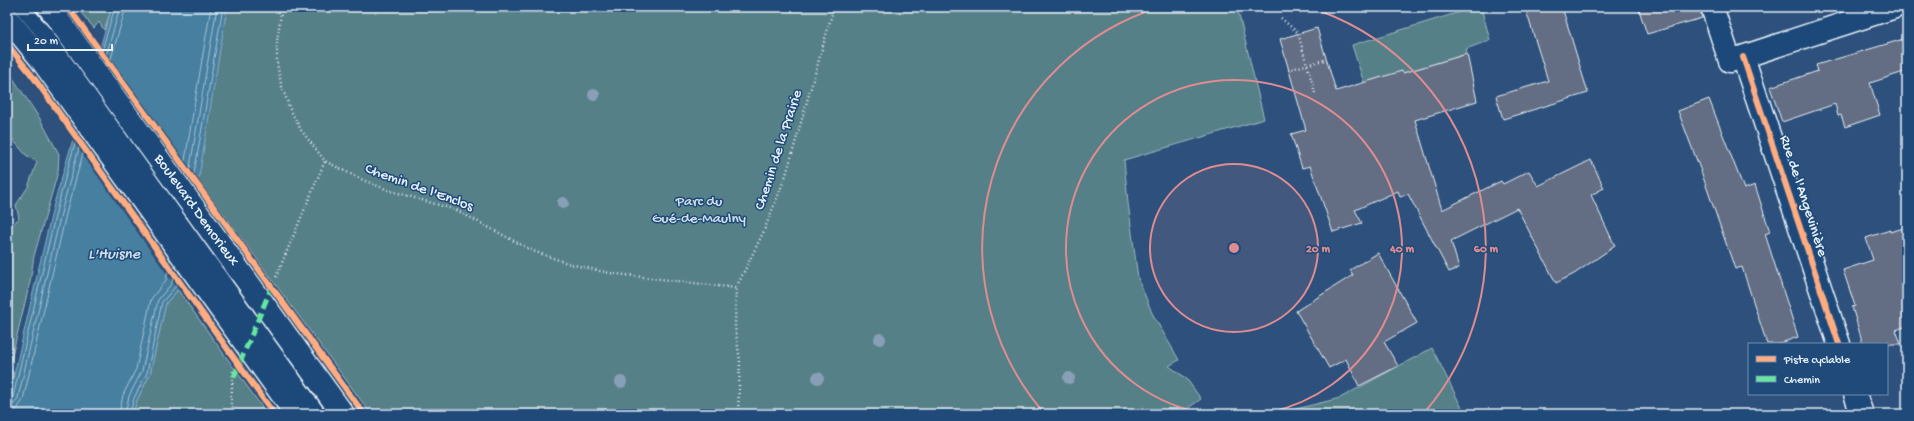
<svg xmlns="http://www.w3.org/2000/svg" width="1914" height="421" font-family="'Gochi Hand',sans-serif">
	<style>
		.green { fill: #568088; stroke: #9fb8c0 }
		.water { fill: #467fa0; stroke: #87adc3 }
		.pier { fill: #2d517c }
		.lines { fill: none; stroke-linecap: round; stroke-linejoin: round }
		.shore { stroke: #a7c3d5; stroke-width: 1 }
		.building { fill: #636d83; stroke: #e8f1f8 }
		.service-casing { stroke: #e8f1f8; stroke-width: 18 }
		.minor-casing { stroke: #e8f1f8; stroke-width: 25 }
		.primary-casing { stroke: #e8f1f8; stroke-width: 25 }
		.path { stroke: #e8f1f8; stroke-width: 2.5; stroke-dasharray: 1 3; stroke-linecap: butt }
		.service { stroke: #1f4a7a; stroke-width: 15 }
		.minor { stroke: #1f4a7a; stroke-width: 22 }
		.primary { stroke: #1f4a7a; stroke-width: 22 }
		.quiet { stroke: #66e7a1; stroke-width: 5; stroke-dasharray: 10 5; stroke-linecap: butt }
		.cycleway-casing { stroke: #1f4a7a; stroke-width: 8 }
		.cycleway { stroke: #ffac80; stroke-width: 6 }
		.tree { fill: #88a0b7 }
		.ring { fill: none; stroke: #df8c90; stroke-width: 2 }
		.labels { text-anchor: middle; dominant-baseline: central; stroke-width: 3; stroke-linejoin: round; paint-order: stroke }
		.street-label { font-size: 15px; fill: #e8f1f8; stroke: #1f4a7a }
		.park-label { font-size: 15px; fill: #d2e0e7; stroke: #1f4a7a }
		.water-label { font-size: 16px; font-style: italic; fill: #d0e0eb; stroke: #1f4a7a }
		.centre { fill: #df8c90; stroke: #1f4a7a; stroke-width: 2 }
		.ring-label { font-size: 12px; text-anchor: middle; font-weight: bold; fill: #df8c90; stroke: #1f4a7a; stroke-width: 3; stroke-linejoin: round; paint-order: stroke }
	</style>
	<rect width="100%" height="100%" fill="#2d517c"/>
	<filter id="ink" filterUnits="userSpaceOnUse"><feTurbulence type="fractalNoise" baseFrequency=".025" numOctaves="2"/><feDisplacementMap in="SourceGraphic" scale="8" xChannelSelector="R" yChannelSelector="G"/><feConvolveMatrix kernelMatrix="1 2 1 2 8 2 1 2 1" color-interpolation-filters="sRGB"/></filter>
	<g filter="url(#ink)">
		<path class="green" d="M76 7H112L104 30 99 22 94 28Z
			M227 7H1237L1264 119 1124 160 1128 203 1138 278 1152 313 1179 360 1169 366 1186 378 1201 399 1180 414H371L197 178Z
			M1476 7H1481L1490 40 1466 49 1467 54 1403 73 1364 83 1352 45Z
			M7 69 40 119 59 154 58 172 34 256 30 282 9 368 14 374 7 405V231L19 218 16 205 28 187 37 162 26 155 7 133Z
			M178 290 267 414H133L137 400 150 374 166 303Z
			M1432 348 1465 414H1276L1340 398Z"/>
		<path class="water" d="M112 7H227L181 286 166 303 150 374 137 400 133 414H7L9 396 53 207Z"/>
		<path class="pier" d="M98 43 199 180 183 287 179 291 70 137Z"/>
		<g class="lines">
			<path class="shore" d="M100 57 115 7
				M104 63 120 7
				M108 69 126 7
				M183 172 211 7
				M188 179 217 7
				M192 185 223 7
				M7 401 11 400 13 397 57 208 78 132
				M7 406 14 404 18 398 62 209 82 137
				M7 412 17 409 23 400 67 210 86 143
				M119 414 123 395 136 369 151 299 166 280 170 259
				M125 414 129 396 142 371 158 300 172 283 175 266
				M130 414 134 398 147 373 162 302 177 285 179 272"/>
		</g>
		<path class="building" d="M1525 7H1562L1588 93 1503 119 1496 96 1548 81Z
			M1638 7H1700L1702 18 1647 34Z
			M1317 28 1336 91 1402 71 1403 73 1467 54 1477 101 1415 120 1442 210 1501 181 1503 184 1529 171 1538 186 1591 160 1604 188 1591 195 1615 246 1574 274 1556 283 1517 208 1451 241 1459 268 1449 272 1408 194 1400 197 1398 191 1355 210 1362 223 1333 232 1310 166 1302 168 1291 134 1306 130 1280 39Z
			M1907 38V71L1870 83 1880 115 1845 127 1841 115 1838 116 1835 104 1782 122 1770 87 1818 71 1816 65Z
			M1709 99 1744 189 1755 185 1770 232 1765 234 1798 337 1778 344H1767L1742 267 1735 269 1702 174 1678 111Z
			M1907 227V326L1896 330 1901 344H1863L1852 307 1855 306 1843 270 1873 260 1866 238 1890 230V232Z
			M1378 253 1417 323 1384 342 1398 366 1359 386 1346 359 1329 368 1296 311 1353 275 1350 270Z"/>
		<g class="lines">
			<defs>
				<path id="service" d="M22 7 46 36 318 414"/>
				<path id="minor" d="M1712 7 1730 61 1895 7
					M1743 57 1839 344
					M1855 394 1862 414"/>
				<g id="primary">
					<path id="s1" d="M49 7 343 414"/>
					<path d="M7 18 40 58 296 414"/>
				</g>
			</defs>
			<use href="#service" class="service-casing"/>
			<use href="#minor" class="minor-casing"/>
			<use href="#primary" class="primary-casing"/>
			<path class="path" d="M282 7 277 41V63L281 84 290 109 301 130 325 161 363 180 388 190 456 210 533 251 570 264 609 273 736 288
				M1281 18 1298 33 1315 93
				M1288 70 1327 59
				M276 277 325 161
				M233 371 231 404 236 414
				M738 414 740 361 735 327 736 288 763 233 786 175 834 7"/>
			<use href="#service" class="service"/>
			<use href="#minor" class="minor"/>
			<use href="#primary" class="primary"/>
			<path class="quiet" d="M234 377 272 286"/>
			<defs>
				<path id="cycleway" d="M68 7 364 414
					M7 44 34 78 274 414
					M1743 57 1839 344"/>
			</defs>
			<use href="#cycleway" class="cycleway-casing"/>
			<use href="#cycleway" class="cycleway"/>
		</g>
		<g class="tree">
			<circle cx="594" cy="95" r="6"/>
			<circle cx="563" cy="203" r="6"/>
			<circle cx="880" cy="339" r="6"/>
			<circle cx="818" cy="378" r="6"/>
			<circle cx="1069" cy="378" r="6"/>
			<circle cx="621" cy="382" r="6"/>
		</g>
	</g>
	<circle cx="1234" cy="248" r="84" fill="#df8c90" fill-opacity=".12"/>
	<g class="ring">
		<circle cx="1234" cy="248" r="84"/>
		<path d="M1208 414A168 168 0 1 1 1260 414"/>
		<path d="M1044 413A252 252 0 0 1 1160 7M1308 7A252 252 0 0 1 1424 413"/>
	</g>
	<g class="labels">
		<g class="street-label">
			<text transform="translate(779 150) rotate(-72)">Chemin de la Prairie</text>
			<text transform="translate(419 188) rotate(20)">Chemin de l'Enclos</text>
			<text transform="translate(1803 196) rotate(72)">Rue de l'Angevinière</text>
			<text stroke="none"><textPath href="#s1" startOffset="251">Boulevard Demorieux</textPath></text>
		</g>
		<g class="park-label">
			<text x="699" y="202">Parc du<tspan x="699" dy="17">Gué-de-Maulny</tspan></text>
		</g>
		<g class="water-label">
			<text x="114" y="255">L'Huisne</text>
		</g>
	</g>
	<circle cx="1234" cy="248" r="6" class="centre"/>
	<g class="ring-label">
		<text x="1318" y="252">20 m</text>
		<text x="1402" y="252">40 m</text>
		<text x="1486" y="252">60 m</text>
	</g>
	<rect width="1914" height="421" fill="none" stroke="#1f4a7a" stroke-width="24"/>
	<rect x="12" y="12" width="1890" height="397" fill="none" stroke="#e8f1f8" stroke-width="1.5" filter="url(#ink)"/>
	<rect x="1748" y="343" width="140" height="52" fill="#1f4a7a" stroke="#6f8dac"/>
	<rect x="1756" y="356" width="20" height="6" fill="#ffac80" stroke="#6f8dac"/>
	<text x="1784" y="363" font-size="12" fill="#e8f1f8">Piste cyclable</text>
	<rect x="1756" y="376" width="20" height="6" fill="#66e7a1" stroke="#6f8dac"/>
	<text x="1784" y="383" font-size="12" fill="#e8f1f8">Chemin</text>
	<path d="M28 44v6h84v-6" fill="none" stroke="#e8f1f8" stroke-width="2"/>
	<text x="34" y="44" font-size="12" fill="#e8f1f8" stroke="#1f4a7a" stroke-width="3" paint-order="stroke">20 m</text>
</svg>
